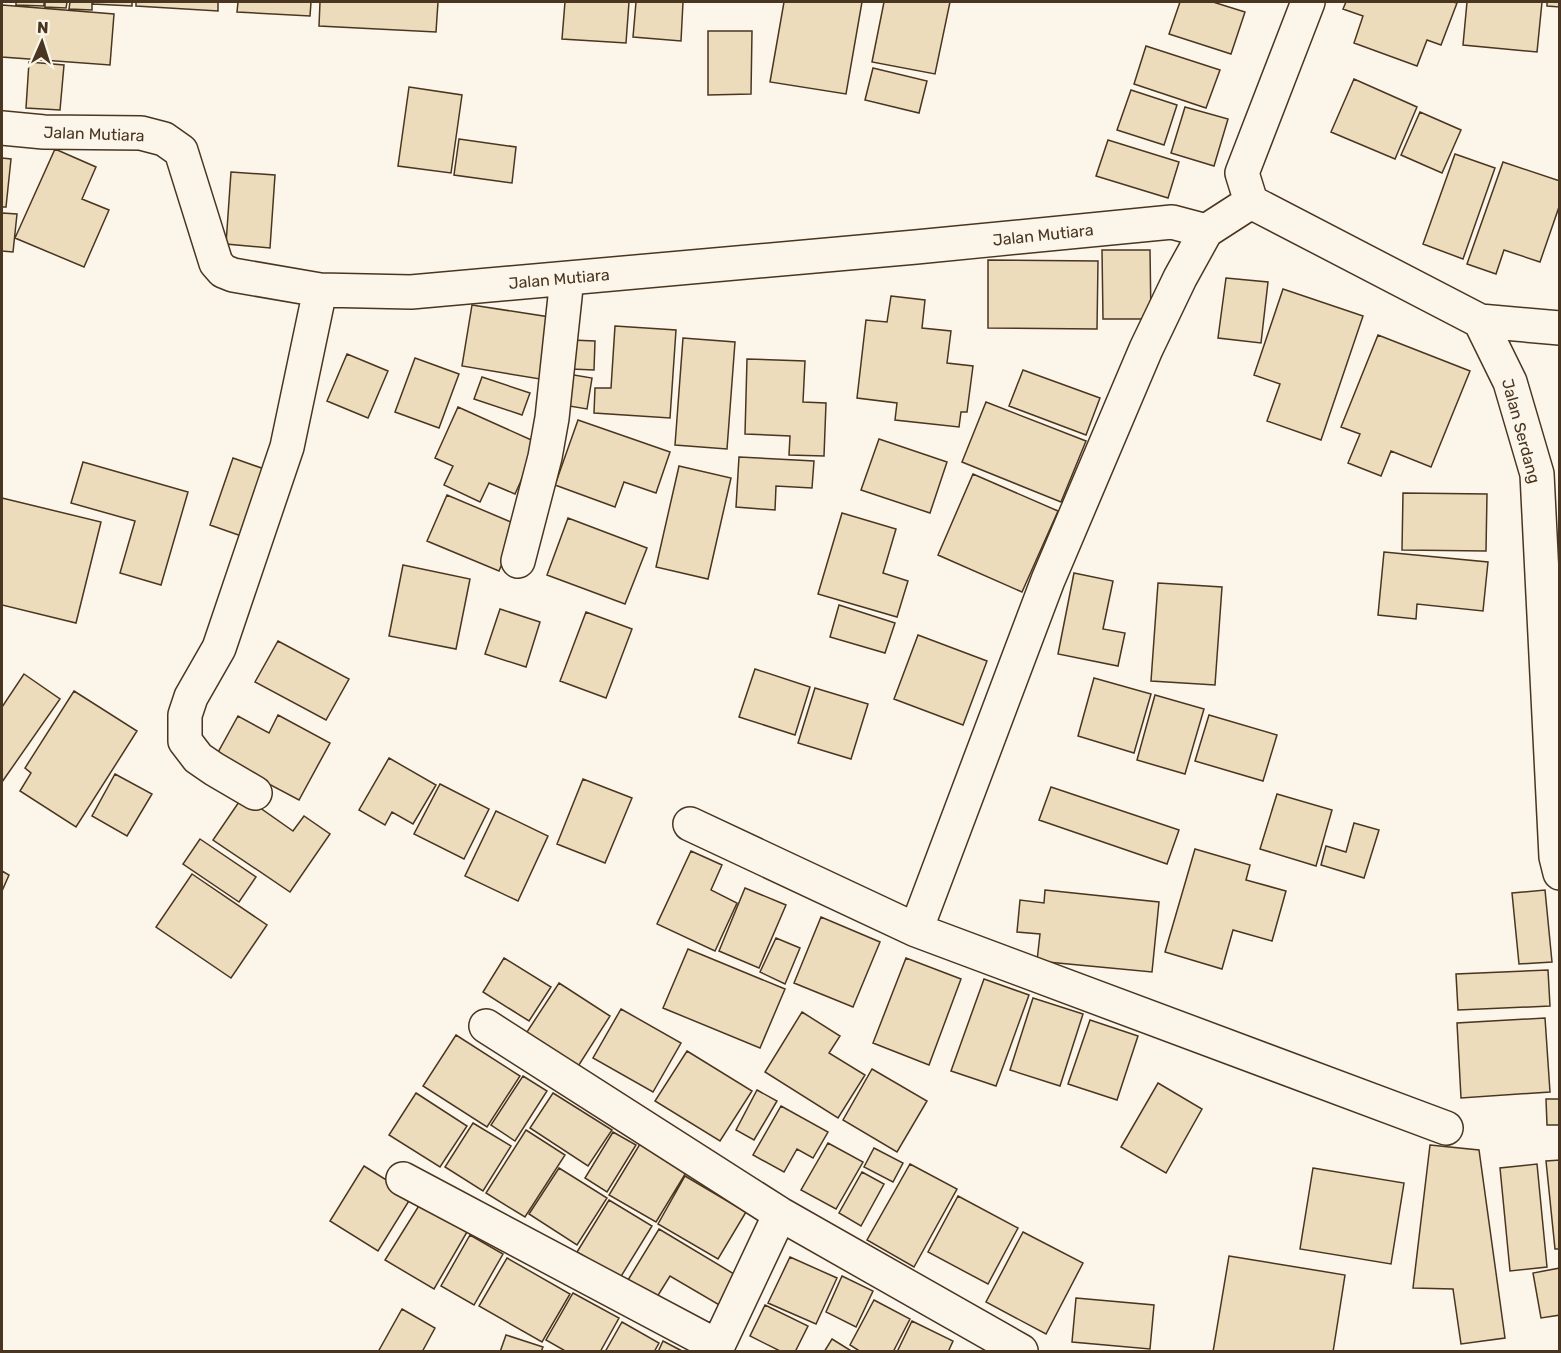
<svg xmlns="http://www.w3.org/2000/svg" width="1561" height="1353" font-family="Rubik,sans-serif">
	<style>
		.building { fill: #ecdcbc; stroke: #4a3520; stroke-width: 1.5 }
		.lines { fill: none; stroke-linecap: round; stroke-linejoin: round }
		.street-casing { stroke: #4a3520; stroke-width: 36 }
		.street { stroke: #fbf6e9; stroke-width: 33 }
		.labels { text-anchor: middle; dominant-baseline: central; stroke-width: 4.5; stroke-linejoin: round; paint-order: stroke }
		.street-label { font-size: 16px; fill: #4a3520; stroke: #fbf6e9 }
	</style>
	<rect width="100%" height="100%" fill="#fbf6e9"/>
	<path class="building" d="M16 2H44V6L16 5Z
		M45 2H67L66 8 45 7Z
		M70 2H92V10L69 9Z
		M93 2H132V6L93 4Z
		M136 2H218V11L136 6Z
		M238 2H311L310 16 237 12Z
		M320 2H438L436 32 319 26Z
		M565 2H629L626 43 562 39Z
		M636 2H683L681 41 633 37Z
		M784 2H862L846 94 770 82Z
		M884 2H950L935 74 872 62Z
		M1180 2H1213L1245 12 1231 54 1169 34Z
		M1346 2H1453L1457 3 1441 45 1427 40 1417 66 1354 43 1363 16 1343 9Z
		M1467 2H1542L1537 52 1463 45Z
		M1547 2H1560V7L1547 6Z
		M2 5 114 14 110 65 2 57Z
		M708 31H752L751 94 708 95Z
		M1146 46 1220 70 1206 108 1134 84Z
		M29 62 64 65 60 110 26 108Z
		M873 68 927 81 919 113 865 100Z
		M1354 79 1417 107 1395 159 1331 132Z
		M409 87 462 95 451 173 398 166Z
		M1131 90 1177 105 1164 145 1117 130Z
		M1185 107 1228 119 1214 166 1171 153Z
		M1420 112 1461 130 1442 173 1401 155Z
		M459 139 516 147 512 183 454 175Z
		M1108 140 1179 162 1168 198 1096 176Z
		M55 149 96 167 82 199 109 210 84 267 15 238Z
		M1455 154 1495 168 1463 259 1423 244Z
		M2 158 11 159 6 207H2Z
		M1503 162 1560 181V204L1540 262 1504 250 1496 274 1467 264Z
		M231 172 275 175 270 248 226 244Z
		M2 213 17 214 13 252 2 251Z
		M1102 250H1150L1151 319H1103Z
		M988 260 1098 261 1097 329 988 328Z
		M1226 278 1268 282 1261 343 1218 338Z
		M1283 289 1363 316 1321 440 1267 421 1280 384 1254 375Z
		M891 296 925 300 922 328 951 331 947 363 973 366 967 412H961L959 427 895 420 897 403 857 398 866 320 887 322Z
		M472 305 556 318 546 380 462 366Z
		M615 326 676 330 670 418 594 413 595 388H611Z
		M1378 335 1470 371 1431 467 1391 451 1381 476 1348 463 1360 434 1341 427Z
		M683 338 735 342 727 449 675 445Z
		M571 340 595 341 594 370 571 369Z
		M347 354 388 371 368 418 327 401Z
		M415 358 459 374 439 428 395 412Z
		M747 359 805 361 803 402 826 403 824 456 789 455 790 436 745 434Z
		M1023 370 1100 398 1086 435 1009 406Z
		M568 374 592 378 587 409 563 405Z
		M482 377 530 393 522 415 474 399Z
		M986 402 1086 441 1061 502 962 462Z
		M458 407 538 443 515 494 489 483 480 502 444 485 453 466 435 458Z
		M578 420 670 452 656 493 624 482 615 507 555 485Z
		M879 439 947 462 930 513 861 490Z
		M739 457 814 461 812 488 776 486 775 510 736 507Z
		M233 458 270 471 247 538 210 525Z
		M83 462 188 492 161 585 120 573 135 521 71 503Z
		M679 466 731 478 708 579 656 567Z
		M973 474 1058 511 1022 592 938 555Z
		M1403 493 1487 494 1486 551 1402 550Z
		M447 495 518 525 499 571 427 541Z
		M2 498 101 522 76 623 2 605Z
		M842 513 896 529 883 573 908 581 897 617 818 594Z
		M568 518 647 548 625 604 547 575Z
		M1384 552 1488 562 1483 611 1417 604 1416 619 1378 615Z
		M403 565 470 579 456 649 389 636Z
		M1074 573 1113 581 1103 629 1125 633 1118 666 1058 654Z
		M1158 583 1222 587 1215 685 1151 681Z
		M839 605 895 623 885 653 830 637Z
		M500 609 540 622 526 667 485 654Z
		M586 612 632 629 606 698 560 681Z
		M918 635 987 661 963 725 894 699Z
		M278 641 349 679 326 720 255 682Z
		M755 669 810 687 795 735 739 717Z
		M24 674 60 699 2 782V707Z
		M1094 678 1151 694 1134 753 1078 736Z
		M815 688 868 704 851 759 798 743Z
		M74 691 137 731 76 827 20 791 31 773 25 768Z
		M1155 695 1204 709 1185 774 1137 760Z
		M278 715 330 743 299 800 216 756 238 716 269 733Z
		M1209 715 1277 735 1263 781 1195 761Z
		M389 758 436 785 413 824 392 812 385 825 359 810Z
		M115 774 152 794 127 836 92 816Z
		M583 779 632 798 605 863 557 844Z
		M440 784 489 809 464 859 414 834Z
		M1051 787 1179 830 1167 864 1039 820Z
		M1277 794 1332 810 1316 866 1260 849Z
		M243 796 293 831 304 816 330 834 290 892 213 840Z
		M496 811 548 836 518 901 465 876Z
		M1354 823 1379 830 1364 878 1321 865 1326 846 1346 852Z
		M200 839 256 877 239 902 183 864Z
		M1195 849 1250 865 1246 880 1286 891 1272 941 1233 930 1222 969 1165 952Z
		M691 851 722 865 711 890 737 903 715 951 657 924Z
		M2 871 9 875 2 891Z
		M192 874 267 925 231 978 156 927Z
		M745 888 786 905 759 968 719 951Z
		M1045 890 1159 902 1152 972 1037 961 1040 934 1017 932 1020 900 1044 903Z
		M1545 890 1552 962 1519 964 1512 893Z
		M821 917 880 942 853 1007 794 983Z
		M776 938 800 948 785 984 760 972Z
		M688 949 785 989 760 1048 663 1008Z
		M504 958 551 987 529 1021 483 992Z
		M906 958 961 979 929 1065 873 1043Z
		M1548 970 1550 1006 1458 1010 1456 974Z
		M984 979 1029 995 996 1086 951 1071Z
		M559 983 610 1016 577 1068 525 1035Z
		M1033 998 1083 1014 1060 1086 1010 1070Z
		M621 1009 681 1043 653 1092 593 1058Z
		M802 1012 840 1036 829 1053 865 1075 838 1118 765 1072Z
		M1545 1018 1550 1092 1461 1098 1457 1023Z
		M1090 1020 1138 1036 1117 1100 1068 1084Z
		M456 1035 520 1076 487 1127 423 1086Z
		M687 1051 752 1091 720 1141 655 1101Z
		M872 1069 927 1101 897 1152 843 1120Z
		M523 1076 547 1091 515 1141 491 1125Z
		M1158 1083 1202 1109 1166 1173 1121 1147Z
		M757 1090 777 1101 754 1140 736 1130Z
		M416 1093 467 1126 440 1167 389 1135Z
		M553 1093 612 1130 588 1166 530 1128Z
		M1546 1099H1560V1125H1547Z
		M781 1106 828 1132 813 1158 797 1149 784 1172 753 1155Z
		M473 1123 511 1146 483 1191 445 1167Z
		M526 1130 565 1155 525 1217 486 1193Z
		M613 1132 636 1145 607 1192 585 1178Z
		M828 1143 863 1162 836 1209 801 1190Z
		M640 1144 687 1171 656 1222 609 1195Z
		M1430 1145 1479 1150 1505 1338 1461 1344 1453 1289 1413 1288Z
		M874 1148 903 1163 893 1182 864 1167Z
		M1560 1160V1249H1555L1546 1161Z
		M910 1164 957 1189 914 1267 867 1240Z
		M1537 1164 1547 1267 1510 1271 1500 1168Z
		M364 1166 412 1196 378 1251 330 1221Z
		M559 1168 607 1198 577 1245 529 1214Z
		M1313 1168 1404 1183 1391 1264 1300 1249Z
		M862 1172 884 1184 861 1226 839 1213Z
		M685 1176 746 1212 718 1259 658 1224Z
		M958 1196 1018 1228 988 1284 928 1252Z
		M609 1200 652 1226 620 1278 577 1252Z
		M420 1204 467 1232 434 1289 385 1260Z
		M659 1229 739 1277 721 1306 670 1276 657 1297 628 1280Z
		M1023 1232 1083 1263 1046 1334 986 1302Z
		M470 1235 503 1254 474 1305 441 1286Z
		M1229 1256 1345 1275 1333 1352H1213Z
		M790 1257 837 1278 816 1324 768 1303Z
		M507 1258 570 1294 542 1342 479 1306Z
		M1560 1268V1315L1541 1318 1533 1273Z
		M842 1276 873 1291 856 1327 826 1312Z
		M573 1293 619 1318 600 1352H567L546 1340Z
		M1076 1298 1154 1305 1150 1349 1072 1342Z
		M874 1300 910 1319 893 1352H861L850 1345Z
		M765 1305 808 1326 795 1352H782L750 1336Z
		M402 1309 435 1328 422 1352H378Z
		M912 1321 953 1341 948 1352H897Z
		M622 1322 659 1343 654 1352H605Z
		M506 1335 543 1347 541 1352H500Z
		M832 1339 853 1352H824Z
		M663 1341 684 1352H658Z"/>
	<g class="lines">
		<defs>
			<path id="street" d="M1308 2 1242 173 1251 202 1480 321 1510 382 1537 474 1556 857 1560 873
				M2 128 44 132 141 133 164 139 181 151 216 263 223 271 233 275 320 290 411 292 916 247 1172 222 1206 231
				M1480 321 1560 328
				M518 561 545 457 552 418 567 278
				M255 793 214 769 198 758 185 741V715L191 697 219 648 287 447 320 290
				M690 824 916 930 1446 1128
				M916 930 1048 580 1146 349 1180 278 1206 231 1251 202
				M486 1026 780 1214 1021 1351
				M403 1179 717 1346
				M715 1352 780 1214"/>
		</defs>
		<use href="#street" class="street-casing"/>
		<use href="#street" class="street"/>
	</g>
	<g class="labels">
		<g class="street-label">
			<text transform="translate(94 134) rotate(2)">Jalan Mutiara</text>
			<text transform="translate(1043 235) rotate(-6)">Jalan Mutiara</text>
			<text transform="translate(559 279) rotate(-5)">Jalan Mutiara</text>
			<text transform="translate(1521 431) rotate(75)">Jalan Serdang</text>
		</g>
	</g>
	<rect width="1561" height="1353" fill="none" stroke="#4a3520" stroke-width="6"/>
	<g transform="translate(42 42) rotate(3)" stroke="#fbf6e9" stroke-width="4.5" paint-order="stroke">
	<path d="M0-4.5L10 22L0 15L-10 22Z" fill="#4a3520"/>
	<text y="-9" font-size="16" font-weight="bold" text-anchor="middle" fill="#4a3520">N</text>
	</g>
</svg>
